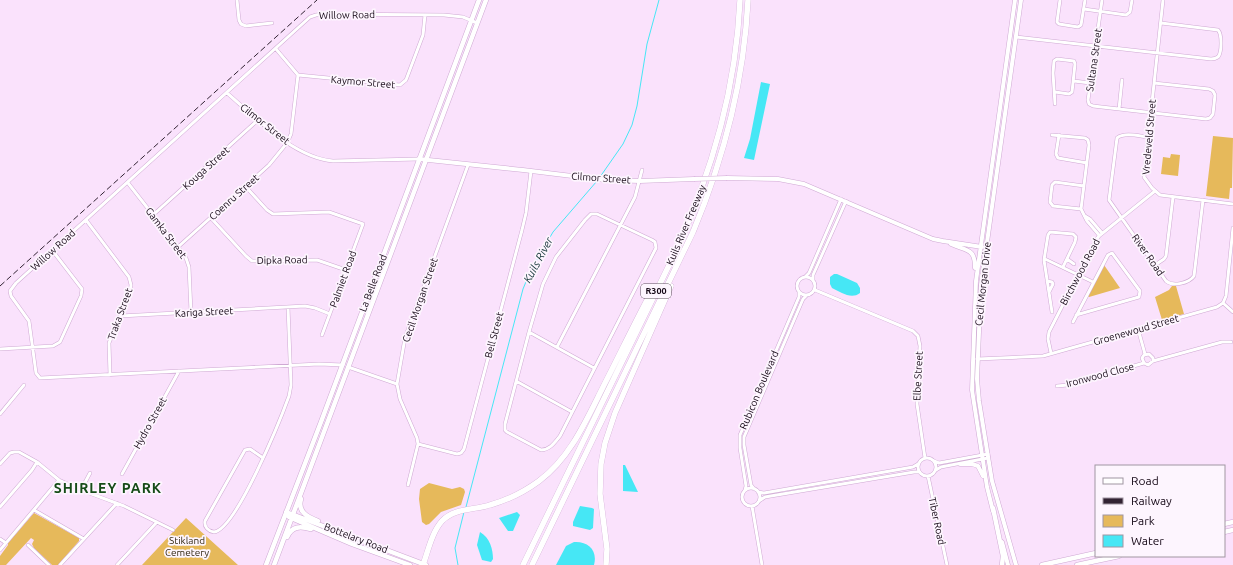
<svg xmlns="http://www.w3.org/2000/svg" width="1233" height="565" font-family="Ubuntu,sans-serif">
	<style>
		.green { fill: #e6b95b }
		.water { fill: #46e7f5 }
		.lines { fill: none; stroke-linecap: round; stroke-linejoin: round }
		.stream { stroke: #46e7f5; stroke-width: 1 }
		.minor-casing { stroke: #cfa9d3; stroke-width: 4 }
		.tertiary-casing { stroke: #cfa9d3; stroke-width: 5 }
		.secondary-casing { stroke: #cfa9d3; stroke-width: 5.5 }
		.motorway-casing { stroke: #cfa9d3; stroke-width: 6 }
		.minor { stroke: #fff; stroke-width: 3 }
		.tertiary { stroke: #fff; stroke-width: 4 }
		.secondary { stroke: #fff; stroke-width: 4.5 }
		.motorway { stroke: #fff; stroke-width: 5.5 }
		.rail { stroke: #322333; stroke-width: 1; stroke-dasharray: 6 3; stroke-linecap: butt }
		.tertiary-bridge-casing { stroke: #cfa9d3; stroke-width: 5; stroke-linecap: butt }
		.tertiary-bridge { stroke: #fff; stroke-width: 4 }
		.labels { text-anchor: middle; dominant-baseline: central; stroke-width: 3.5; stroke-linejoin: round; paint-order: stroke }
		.shield { fill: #fdf5fe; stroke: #5a4e5b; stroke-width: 1 }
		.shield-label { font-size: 9px; font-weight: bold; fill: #140715 }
		.street-label { font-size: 10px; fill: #140715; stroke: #fdf5fe }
		.park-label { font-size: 10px; fill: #322712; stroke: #fdf5fe }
		.water-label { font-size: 11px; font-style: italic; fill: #0e2f32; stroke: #fdf5fe }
		.district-label { font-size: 14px; font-weight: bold; letter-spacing: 1px; fill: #164c18; stroke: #fdf5fe }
	</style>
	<rect width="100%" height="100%" fill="#fae2fc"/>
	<path class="green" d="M1213 136 1233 138 1232 188H1230L1229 199 1206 196Z
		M1171 154 1180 155 1178 176 1161 174 1163 157 1170 158Z
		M1104 265 1120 288 1089 297 1088 296Z
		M1172 286H1176L1184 314 1162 320 1155 297 1169 290Z
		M429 483 452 489 460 487 464 489 465 492 461 505 441 512 429 524 426 525 422 522 419 499 420 489Z
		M34 513 79 538V541L58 565H52L34 548 32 544 34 540 31 538 6 565H0V556L8 545V543Z
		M186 518 238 565H142Z"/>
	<path class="water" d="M761 82 770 84 754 160 744 158 750 139Z
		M834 274H837L857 283 860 288V293C851 300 841 292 832 288L830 284V277Z
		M623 465H625L638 492 623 491Z
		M580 506 592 508 594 509 593 528 590 530 573 526V522Z
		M517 512 520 515 513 531H508L499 518Z
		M480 532C490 538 493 549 493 559L491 562 482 560 477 545Z
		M574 542C588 541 598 550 594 565H556L566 546Z"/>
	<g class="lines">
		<path class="stream" d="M600 177 623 144 632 125 637 106 647 44 659 0
			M466 507 523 289 530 272 553 232 597 181
			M458 565 455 548 464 512"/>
		<defs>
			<path id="minor" d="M237 0 239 20 241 24 246 26 272 23
				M1060 0 1057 22 1059 24 1078 27 1081 25 1085 0
				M1102 0 1088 100 1089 104 1093 106 1206 119 1210 118 1213 114 1215 95 1213 91 1209 89 1154 83
				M1163 0 1144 177 1152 188 1160 195 1233 204
				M1084 9 1126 15 1130 12 1132 0
				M1016 37 1211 59C1214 59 1215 59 1218 57 1222 52 1222 34 1218 30L1161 23
				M298 75 400 85 406 80 423 35 425 15
				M1074 81 1090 83
				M1055 92 1069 94 1072 92 1075 64 1074 61 1057 59 1054 61 1053 73 1055 104
				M227 93C255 117 294 158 333 161L419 159
				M1119 109 1122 80
				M1052 135 1085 138 1088 140 1089 145 1081 209 1087 221 1099 235
				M1059 135 1056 154 1058 158 1087 163
				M1148 137C1139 136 1124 132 1117 138L1109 200 1166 281C1173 287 1189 283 1194 276L1203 200
				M128 183 178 247 186 258 189 267 191 312
				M246 187 267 210 273 214 329 212 363 224 322 335
				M1081 209 1053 206 1050 202 1052 185 1055 182 1084 186
				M591 214H597L652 240 655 242 656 248 560 436C555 442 550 450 541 450L507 432 505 430V424L529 332 543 284 556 257 585 220Z
				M153 215 258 120
				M1085 216 1090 219 1102 233
				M211 218 246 256 252 261 317 260 346 270
				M86 220 129 277 131 285 130 292 109 343 110 375
				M178 247 269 165 287 143 291 134 298 75 276 49
				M1045 259 1093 282
				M1067 259 1074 264
				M1155 265 1164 259 1166 256 1173 197
				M797 286a9 9 0 1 1 18 0a9 9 0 1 1-18 0Z
				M805 277 809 273 841 199
				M813 280V275L846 201
				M1047 281 1052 282 1053 284 1049 292
				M815 290 913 331 918 336 920 346 917 404 925 458
				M1223 303 1233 312
				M1052 312 1044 260 1048 235 1050 232 1073 234 1076 237 1075 242 1063 267
				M120 316 305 306 315 308 330 314
				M1073 322 1108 255 1112 253 1140 291 1139 297 1076 315
				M1138 329 1145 354
				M529 332 594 368
				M557 347 635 197 642 170
				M0 349 53 346 60 342 81 296 82 289 52 250
				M1051 353 1048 339 1049 332 1096 240 1099 236 1155 191
				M977 359 1043 356 1217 307 1223 303 1226 296 1233 228
				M1153 361V358L1149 354 1144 355 1142 358 1144 363 1148 365 1153 361 1222 342H1231
				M343 365 319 364 40 378 36 373 29 321 11 296 10 291 16 283 310 17 316 15 323 14 444 15 463 17 477 23
				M348 367 397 384
				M516 381 572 412
				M1057 386 1068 385 1144 363
				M0 414 24 385
				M418 444 457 454 461 453 464 449 522 230 526 213 531 171
				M918 467a9 9 0 1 1 18 0a9 9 0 1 1-18 0Z
				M263 458 250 449 245 450 205 521C204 527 208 531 214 532 236 530 281 418 289 396L291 385 288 307
				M934 461 939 463 988 454
				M0 464 10 453 14 452H19L37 462 59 480 81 490 124 506 173 530
				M936 470 941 467 988 458
				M122 474 179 371
				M928 476 947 565
				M408 485 418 444 417 438 400 399 397 384 405 338 468 165
				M742 497a9 9 0 1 1 18 0a9 9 0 1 1-18 0Z
				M754 489 751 485 744 445V437L803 299 807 295
				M81 490 90 473
				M745 490 746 486 740 448V435L799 297V292
				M758 492 764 493 913 467 918 464
				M759 501 765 497 914 472H919
				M752 506 762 565
				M0 507 32 470 37 462
				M34 510 84 539
				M0 539 6 543
				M28 545 49 565
				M0 550 59 480
				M60 565 117 503
				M117 565 157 522"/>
			<path id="tertiary" d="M419 159 523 170 605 180 640 181 694 179
				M727 178 778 179 804 184 933 239 943 241 982 247
				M951 244C967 251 975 248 975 268
				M960 464H972L978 466 983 476
				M993 511 987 487 972 390 976 281 1015 0
				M1002 542 1008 565
				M1016 565 992 481 979 401 977 379 981 285 1021 0"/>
			<path id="secondary" d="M301 499C297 512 308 517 318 521
				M993 508 1003 556 1002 565
				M286 512 426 565
				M289 517 352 544 410 565
				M1224 524 1233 522
				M1224 532 1233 530
				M287 537C292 526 300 526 311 529
				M266 565 321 422 479 0
				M274 565 486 0
				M1042 565 1096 553
				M1077 565 1119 556"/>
			<path id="motorway" d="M423 565C428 551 432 532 442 521 454 508 474 510 490 505 508 500 524 492 539 481 570 458 586 421 603 387 620 354 636 320 654 287
				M523 565 673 257C711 176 736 90 740 0
				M532 565 693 232C724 158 744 81 748 0
				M606 565 607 549 600 494 601 464 605 443 615 413 671 286"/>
		</defs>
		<use href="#minor" class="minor-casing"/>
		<use href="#tertiary" class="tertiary-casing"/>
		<use href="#secondary" class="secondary-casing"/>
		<use href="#motorway" class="motorway-casing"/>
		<use href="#minor" class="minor"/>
		<use href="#tertiary" class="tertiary"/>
		<use href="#secondary" class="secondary"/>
		<use href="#motorway" class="motorway"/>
		<path class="rail" d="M0 286 317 0"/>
		<defs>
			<path id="tertiary-bridge" d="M694 179 727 178"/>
		</defs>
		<use href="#tertiary-bridge" class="tertiary-bridge-casing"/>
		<use href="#tertiary-bridge" class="tertiary-bridge"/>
	</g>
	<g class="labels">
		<rect class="shield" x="641" y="284" width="30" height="14" rx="3"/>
		<g class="shield-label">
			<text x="656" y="291">R300</text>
		</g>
		<g class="street-label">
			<text transform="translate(347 15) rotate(-1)">Willow Road</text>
			<text transform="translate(1094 60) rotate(-82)">Sultana Street</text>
			<text transform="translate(363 82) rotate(5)">Kaymor Street</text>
			<text transform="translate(265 124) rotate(38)">Cilmor Street</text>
			<text transform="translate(1149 137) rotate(-85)">Vredeveld Street</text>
			<text transform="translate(206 168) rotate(-42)">Kouga Street</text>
			<text transform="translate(601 178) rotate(4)">Cilmor Street</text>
			<text transform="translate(234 197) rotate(-42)">Coenru Street</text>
			<text transform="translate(686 225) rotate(-67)">Kuils River Freeway</text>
			<text transform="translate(166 233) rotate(53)">Gamka Street</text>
			<text transform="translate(53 250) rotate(-42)">Willow Road</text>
			<text transform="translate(1148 255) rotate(55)">River Road</text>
			<text transform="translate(282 260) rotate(-1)">Dipka Road</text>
			<text transform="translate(1080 272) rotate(-62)">Birchwood Road</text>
			<text transform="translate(343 279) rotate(-70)">Palmiet Road</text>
			<text transform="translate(373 283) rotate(-69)">La Belle Road</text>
			<text transform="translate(983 284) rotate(-84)">Cecil Morgan Drive</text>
			<text transform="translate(420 300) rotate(-71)">Cecil Morgan Street</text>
			<text transform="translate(204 312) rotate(-3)">Kariga Street</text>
			<text transform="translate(120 314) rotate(-70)">Traka Street</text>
			<text transform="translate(1136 330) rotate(-16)">Groenewoud Street</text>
			<text transform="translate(494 335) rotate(-75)">Bell Street</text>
			<text transform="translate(1100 375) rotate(-15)">Ironwood Close</text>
			<text transform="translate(918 376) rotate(-87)">Elbe Street</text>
			<text transform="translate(759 390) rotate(-67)">Rubicon Boulevard</text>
			<text transform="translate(150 423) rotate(-61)">Hydro Street</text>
			<text transform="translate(937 521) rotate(78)">Tiber Road</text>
			<text transform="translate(356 538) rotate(21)">Bottelary Road</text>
		</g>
		<g class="park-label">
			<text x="187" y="540">Stikland<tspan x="187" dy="12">Cemetery</tspan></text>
		</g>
		<g class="water-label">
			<text transform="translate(538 260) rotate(-62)">Kuils River</text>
		</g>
		<g class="district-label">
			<text x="108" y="488">SHIRLEY PARK</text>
		</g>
	</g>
	<rect x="1095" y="465" width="130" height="92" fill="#fdf5fe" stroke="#a096a1"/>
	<rect x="1103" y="478" width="20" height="6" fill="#ffffff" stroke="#a096a1"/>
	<text x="1131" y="485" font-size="12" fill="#140715">Road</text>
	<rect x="1103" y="498" width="20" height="6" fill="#322333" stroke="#a096a1"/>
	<text x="1131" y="505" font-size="12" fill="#140715">Railway</text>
	<rect x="1103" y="515" width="20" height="12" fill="#e6b95b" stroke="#a096a1"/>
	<text x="1131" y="525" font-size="12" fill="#140715">Park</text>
	<rect x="1103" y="535" width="20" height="12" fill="#46e7f5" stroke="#a096a1"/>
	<text x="1131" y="545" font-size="12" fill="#140715">Water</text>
</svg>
